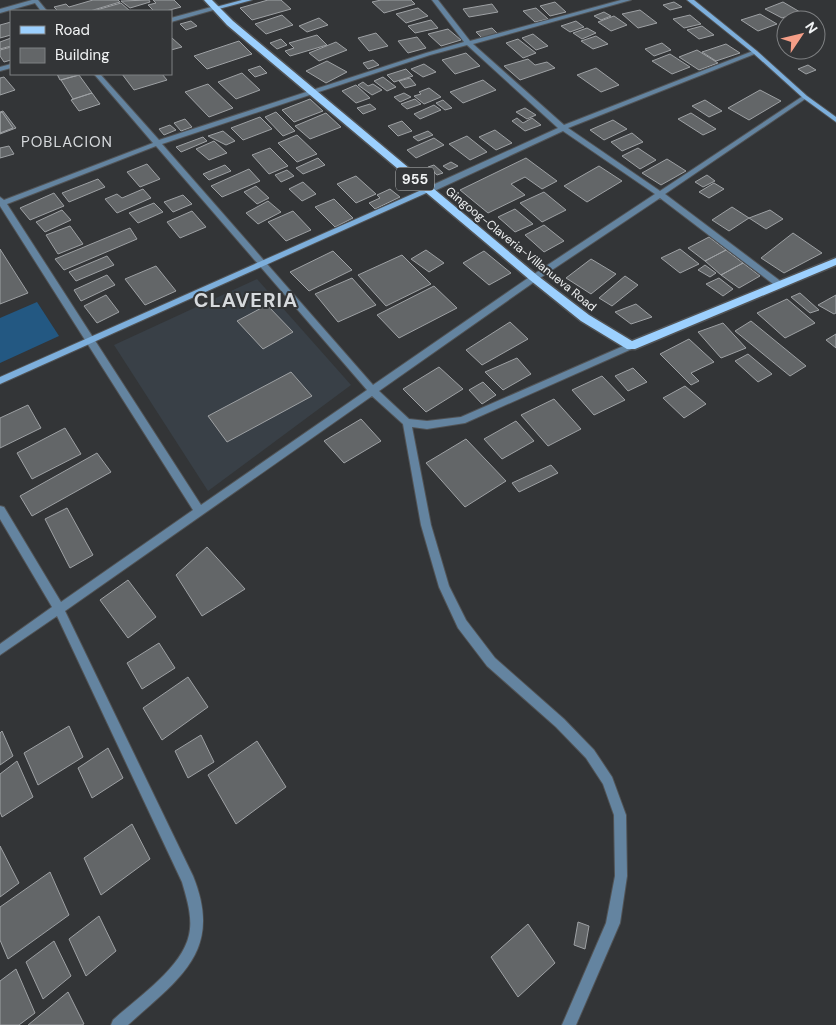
<svg xmlns="http://www.w3.org/2000/svg" width="836" height="1025" font-family="'DM Sans',sans-serif">
	<style>
		.built { fill: #394047 }
		.green { fill: #235882 }
		.building { fill: #636668; stroke: #9ea1a4 }
		.lines { fill: none; stroke-linecap: round; stroke-linejoin: round }
		.street-casing { stroke: #515355; stroke-width: 2 }
		.secondary-casing { stroke: #515355; stroke-width: 2 }
		.primary-casing { stroke: #515355; stroke-width: 3 }
		.street { fill: #6484a0; fill-rule: evenodd }
		.secondary { fill: #7dafdc; fill-rule: evenodd }
		.primary { fill: #9cd0fe; fill-rule: evenodd }
		.labels { text-anchor: middle; dominant-baseline: central; stroke-width: 4; stroke-linejoin: round; paint-order: stroke }
		.far-street-label { font-size: 12px; fill: #f1f3f4; stroke: #333537 }
		.shield { fill: #333537; stroke: #b8babb; stroke-width: 1 }
		.shield-label { font-size: 14px; font-weight: bold; fill: #f1f3f4 }
		.far-quarter-label { font-size: 15px; letter-spacing: 1px; fill: #d7dadd; stroke: #333537 }
		.district-label { font-size: 20px; font-weight: bold; letter-spacing: 1px; fill: #d7dadd; stroke: #333537 }
	</style>
	<rect width="100%" height="100%" fill="#333537"/>
	<path class="built" d="M257 279 351 385 208 491 114 345Z"/>
	<path class="green" d="M37 302 59 336 0 363V318Z"/>
	<path class="building" d="M93 0H118L120 2 90 11H58L54 7 66 4 69 7Z
		M149 0 150 2 130 8 121 1Z
		M153 0H174L181 7 166 11H154L148 5 156 3Z
		M268 0H281L291 9 252 20 240 8Z
		M381 0H411L415 4 384 13 372 2Z
		M555 2 566 12 550 16 540 6Z
		M674 2 682 7 670 10 663 5Z
		M783 2 800 12 782 18 765 9Z
		M121 3 130 11H93Z
		M492 4 498 12 469 17 463 9Z
		M418 8 428 16 406 23 396 14Z
		M536 8 548 19 535 22 523 11Z
		M640 10 657 23 638 28 622 14Z
		M604 12 611 16 601 20 594 16Z
		M760 14 777 24 758 31 741 20Z
		M282 15 293 25 266 34 255 24Z
		M690 15 701 24 684 28 673 19Z
		M614 16 627 25 611 31 598 22Z
		M319 18 328 25 307 32 299 26Z
		M431 20 438 28 415 33 408 26Z
		M191 21 197 26 186 30 180 24Z
		M576 21 584 27 570 32 561 26Z
		M11 22V35L0 38V25Z
		M702 26 714 35 699 39 687 30Z
		M492 28 498 34 482 38 476 32Z
		M587 28 596 33 582 39 573 33Z
		M448 29 461 40 441 46 428 34Z
		M376 33 388 46 369 51 358 38Z
		M533 34 548 46 536 50 522 38Z
		M317 35 327 45 290 56 285 51 294 48 289 43Z
		M596 36 608 44 593 49 581 41Z
		M417 37 426 48 408 53 398 41Z
		M11 38V46L0 49V42Z
		M171 38H172L182 47 171 50Z
		M281 39 287 45 277 49 270 43Z
		M518 39 536 53 523 58 506 43Z
		M239 41 252 54 207 69 194 56Z
		M336 42 347 50 319 61 309 53Z
		M662 43 671 50 654 56 645 49Z
		M726 44 740 53 716 61 702 52Z
		M11 47V60L4 62 0 56V50Z
		M697 50 718 63 699 70 679 57Z
		M466 53 480 66 455 74 442 60Z
		M670 54 690 67 672 74 652 61Z
		M528 59 535 65 547 62 555 68 520 80 504 66Z
		M373 60 379 65 368 69 363 63Z
		M327 61 347 72 326 83 306 71Z
		M424 64 436 72 423 77 411 69Z
		M808 65 816 70 806 74 798 69Z
		M260 66 267 73 255 77 248 70Z
		M596 68 619 85 601 92 577 75Z
		M406 69 413 76 394 82 387 75Z
		M242 73 260 90 236 99 218 82Z
		M57 74H78L79 75 60 80Z
		M122 74H162L167 80 134 90Z
		M79 75 92 93 73 99 61 80Z
		M4 77 15 90 0 95V78Z
		M383 77 396 87 387 91 374 81Z
		M410 78 416 85 405 88 399 81Z
		M483 80 496 90 463 103 450 92Z
		M363 82 368 86 373 84 382 90 372 95 358 85Z
		M208 84 233 108 209 117 185 92Z
		M356 85 370 98 356 103 342 91Z
		M429 88 441 97 424 104 414 96 421 94 419 92Z
		M760 90 781 101 749 120 728 108Z
		M92 93 100 104 79 111 71 100Z
		M404 93 411 97 400 102 394 97Z
		M310 99 323 111 294 122 282 110Z
		M415 99 421 104 407 109 401 104Z
		M443 100 452 108 445 110 436 103Z
		M705 100 722 111 709 117 692 106Z
		M370 104 376 109 363 114 357 108Z
		M434 105 441 110 420 119 414 114Z
		M525 108 536 115 527 119 516 112Z
		M3 111 16 128 0 134V112Z
		M2 112 13 128 0 133V113Z
		M276 112 295 131 283 136 265 117Z
		M326 113 341 127 310 139 295 126Z
		M691 113 716 129 703 135 678 119Z
		M260 117 272 129 243 140 231 128Z
		M517 118 523 123 532 118 541 125 525 131 512 121Z
		M185 119 192 127 181 131 174 123Z
		M613 120 627 129 604 140 590 130Z
		M402 121 412 131 398 136 388 126Z
		M170 125 176 130 164 135 159 129Z
		M495 130 512 143 496 150 479 137Z
		M223 131 235 141 226 145 208 136Z
		M428 131 433 135 418 141 413 137Z
		M632 133 643 142 622 151 611 142Z
		M297 135 317 154 297 162 278 143Z
		M467 136 487 152 470 160 449 144Z
		M203 137 207 141 181 152 176 147Z
		M434 138 444 145 416 158 407 150Z
		M214 141 227 153 209 160 196 149Z
		M9 146 14 154 0 158V148Z
		M270 148 288 166 269 174 252 155Z
		M638 148 656 160 640 169 622 156Z
		M318 158 325 165 303 174 296 168Z
		M526 158 557 181 542 189 525 177 511 184 525 195 488 213 460 190Z
		M667 159 686 171 661 185 642 173Z
		M451 162 458 166 449 170 443 166Z
		M147 164 160 179 140 187 127 172Z
		M225 165 231 171 209 180 203 174Z
		M434 165 443 173 437 175 428 167Z
		M599 166 622 181 587 202 564 186Z
		M249 169 260 181 222 197 211 186Z
		M287 170 294 176 281 182 275 175Z
		M707 175 715 181 703 187 695 182Z
		M356 176 376 194 356 203 337 184Z
		M98 179 105 187 69 202 62 193Z
		M303 182 316 194 302 201 289 189Z
		M714 183 724 189 709 198 699 192Z
		M256 186 269 198 257 204 244 192Z
		M143 189 151 198 117 213 105 199 117 194 122 198Z
		M390 189 400 197 375 209 369 203 380 198 377 195Z
		M544 192 566 210 542 222 520 203Z
		M54 193 64 206 30 220 20 208Z
		M183 195 192 204 173 212 164 202Z
		M334 199 353 218 335 227 315 207Z
		M268 201 281 212 258 224 246 213Z
		M154 203 163 212 138 223 129 213Z
		M732 207 749 218 729 231 712 220Z
		M515 209 533 224 515 232 498 217Z
		M62 210 71 220 45 232 36 222Z
		M770 210 783 219 766 229 749 218Z
		M192 211 206 227 180 238 167 222Z
		M293 211 311 230 286 241 268 222Z
		M544 225 564 241 544 252 525 235Z
		M70 226 83 244 58 254 46 235Z
		M130 228 137 239 64 270 55 259Z
		M793 233 822 253 784 273 761 258Z
		M709 237 726 250 705 261 688 248Z
		M0 249 28 293 0 304Z
		M680 249 699 264 680 273 661 258Z
		M426 250 444 263 429 272 411 259Z
		M726 250 743 263 721 275 705 261Z
		M333 251 352 270 309 291 290 272Z
		M484 251 511 273 489 285 463 263Z
		M402 255 431 284 386 306 358 275Z
		M107 256 114 265 76 281 69 272Z
		M591 259 616 274 591 294 566 278Z
		M743 263 760 276 739 288 721 275Z
		M705 265 716 273 710 277 698 270Z
		M156 266 176 291 145 305 125 279Z
		M107 275 115 285 81 301 74 290Z
		M625 276 638 285 612 306 599 298Z
		M352 278 376 305 338 322 315 294Z
		M719 278 733 289 723 296 706 284Z
		M434 286 457 308 399 338 377 315Z
		M800 293 819 310 810 313 791 297Z
		M106 295 119 312 97 323 84 306Z
		M836 295V313L834 314 818 305Z
		M787 299 815 323 785 338 757 313Z
		M636 304 652 317 631 324 615 312Z
		M267 305 293 332 263 349 237 321Z
		M751 321 806 366 790 376 735 331Z
		M510 322 528 339 482 365 466 350Z
		M723 323 746 348 721 358 698 332Z
		M836 334V348L826 340Z
		M689 339 714 362 691 373 699 381 691 385 660 354Z
		M748 354 772 374 758 382 735 361Z
		M517 358 531 374 503 390 485 372Z
		M439 367 463 389 426 412 403 389Z
		M633 368 647 382 628 391 615 376Z
		M291 372 312 396 227 442 208 416Z
		M602 376 625 400 594 415 572 390Z
		M483 382 496 395 482 404 469 390Z
		M685 386 706 404 684 418 663 398Z
		M554 399 581 429 548 446 521 415Z
		M28 405 41 428 0 448V418Z
		M361 419 381 441 344 463 324 441Z
		M516 421 534 441 502 459 484 439Z
		M65 428 81 454 32 479 17 453Z
		M466 439 506 481 465 507 426 463Z
		M97 453 111 472 32 516 20 496Z
		M551 465 558 473 519 492 512 483Z
		M67 508 93 555 70 568 45 519Z
		M207 547 245 589 202 616 176 575Z
		M128 580 156 617 128 638 100 600Z
		M159 643 175 668 142 689 127 663Z
		M188 677 208 707 162 740 143 708Z
		M69 726 83 757 38 785 24 753Z
		M2 731 13 756 0 765V733Z
		M201 735 214 762 188 778 175 751Z
		M257 741 286 787 236 824 208 775Z
		M108 748 123 778 92 798 78 768Z
		M17 761 33 797 2 817 0 812V774Z
		M132 824 150 859 101 895 84 858Z
		M0 846 19 883 0 897Z
		M50 872 69 915 8 959 0 940V907Z
		M99 916 116 951 86 976 69 939Z
		M578 922 589 926 585 949 574 945Z
		M528 924 555 963 518 997 491 957Z
		M54 941 71 976 43 999 26 962Z
		M16 969 35 1013 19 1025H0V981Z
		M68 992 84 1024 82 1025H28Z"/>
	<g class="lines">
		<defs>
			<path id="street" d="M32 0H38L47 11H41L35 3 0 13V9Z
				M432 0H438L470 41 621 0H631L473 44 564 125 753 51H757V53L568 128 660 191 803 96 808 97 665 194 783 283V287H777L660 198 537 280 379 391 409 419 427 421 461 417 628 344 631 343 635 346 634 348 465 423 427 429 412 427 431 525 449 586 466 620 495 658 564 719 594 750 612 777 626 815 627 876 620 923 576 1025H562L606 923 615 876 614 815 603 784 586 758 556 727 487 666 458 628 439 587 421 525 403 424 372 396 65 611 193 876C224 952 178 979 128 1025H111L113 1020C137 998 182 968 189 935 193 918 187 899 182 882L57 616 0 655V644L52 607 0 519V506L4 507 61 602 193 510 0 206V197L4 200 153 143 94 74H100L159 140 426 53 464 42ZM467 45 558 128 426 188V192H432L563 131 655 194 531 276 373 385 162 144 430 55ZM156 146 367 390 201 505 7 204Z
				M215 6 218 8 217 9 171 22V18Z
				M11 64V68L0 71V67Z"/>
			<path id="secondary" d="M242 0H252L215 10 212 8Z
				M687 0H694L757 51 807 96 836 117V122L803 98 753 53Z
				M426 188H432L433 190 0 384V377Z"/>
			<path id="primary" d="M204 0H212L233 21 538 276 589 315 632 341 836 258V265L635 349H627L581 321 530 280 227 25Z"/>
		</defs>
		<use href="#street" class="street-casing"/>
		<use href="#secondary" class="secondary-casing"/>
		<use href="#primary" class="primary-casing"/>
		<use href="#street" class="street"/>
		<use href="#secondary" class="secondary"/>
		<use href="#primary" class="primary"/>
	</g>
	<g class="labels">
		<g class="far-street-label">
			<text transform="translate(521 249) rotate(39)">Gingoog-Claveria-Villanueva Road</text>
		</g>
		<rect class="shield" x="396" y="167.5" width="38" height="23" rx="4"/>
		<g class="shield-label">
			<text x="415" y="179">955</text>
		</g>
		<g class="far-quarter-label">
			<text x="67" y="142">POBLACION</text>
		</g>
		<g class="district-label">
			<text x="246" y="300">CLAVERIA</text>
		</g>
	</g>
	<rect x="10" y="10" width="162" height="65" fill="#333537" stroke="#7f8183"/>
	<rect x="20" y="26" width="25" height="8" fill="#9cd0fe" stroke="#7f8183"/>
	<text x="55" y="35" font-size="15" fill="#f1f3f4">Road</text>
	<rect x="20" y="48" width="25" height="15" fill="#636668" stroke="#7f8183"/>
	<text x="55" y="60" font-size="15" fill="#f1f3f4">Building</text>
	<g transform="translate(801 35) rotate(55)"><circle r="24" fill="#333537" stroke="#7f8183"/>
	<path d="M0-4L9 19L0 12L-9 19Z" fill="#f49e87"/>
	<text y="-8" font-size="14" font-weight="bold" text-anchor="middle" fill="#f1f3f4">N</text>
	</g>
</svg>
